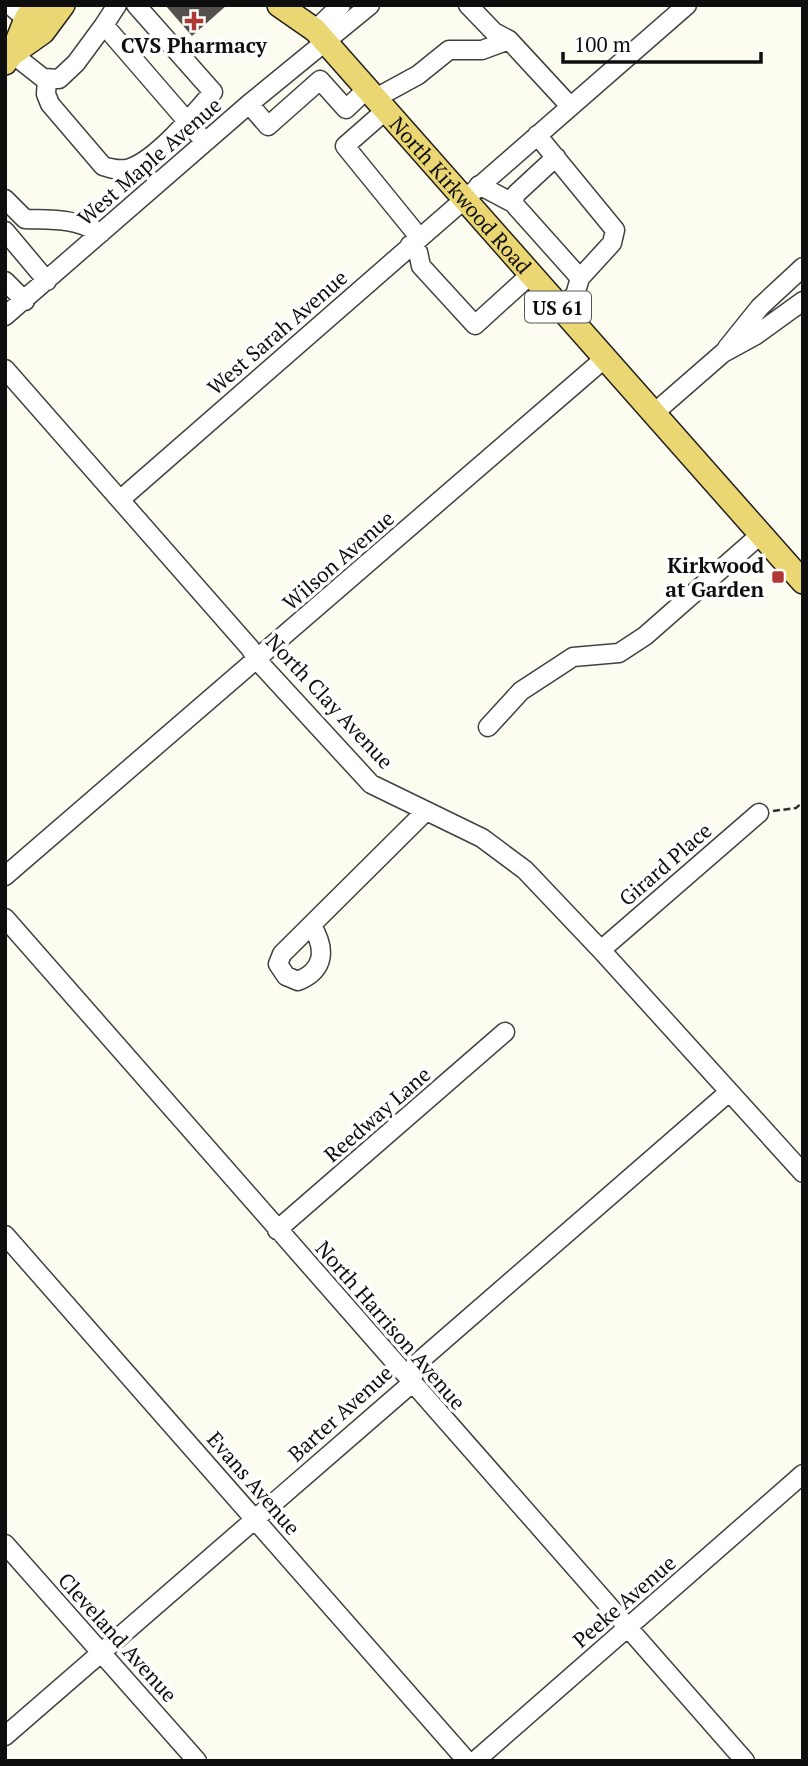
<svg xmlns="http://www.w3.org/2000/svg" width="808" height="1766" font-family="'PT Serif',serif">
	<style>
		.building { fill: #55504b }
		.lines { fill: none; stroke-linecap: round; stroke-linejoin: round }
		.minor-casing { stroke: #414141; stroke-width: 21 }
		.major-casing { stroke: #1f1f1f; stroke-width: 26 }
		.path { stroke: #303030; stroke-width: 2.5; stroke-dasharray: 7 3.5; stroke-linecap: butt }
		.minor { stroke: #fff; stroke-width: 18 }
		.major { stroke: #ead773; stroke-width: 23 }
		.poi-dot { fill: #b03834; stroke: #fff; stroke-width: 2.5 }
		.labels { text-anchor: middle; dominant-baseline: central; stroke-width: 7; stroke-linejoin: round; paint-order: stroke }
		.shield { fill: #fff; stroke: #565656; stroke-width: 2 }
		.shield-label { font-size: 19px; font-weight: bold; fill: #0e0e0e }
		.poi-label { font-size: 21px; font-weight: bold; fill: #0e0e0e; stroke: #fff }
		.street-label { font-size: 21px; fill: #0e0e0e; stroke: #fff }
	</style>
	<rect width="100%" height="100%" fill="#fdfcf0"/>
	<path class="building" d="M165 5H227L192 36Z"/>
	<g class="lines">
		<defs>
			<path id="minor" d="M10 5 26 19
				M468 5 494 32 509 40
				M104 25 117 5
				M315 30 341 5
				M5 48 43 78 59 79 76 63 104 25 205 142
				M47 79 46 94 50 104 103 166C112 169 120 171 130 168 157 159 194 114 213 92L136 5
				M374 99 418 75 449 50H482L509 40 570 106
				M249 104 268 126 320 80 346 109 366 90
				M385 111 345 146 419 237
				M537 135 615 230 612 243 580 278 575 295 559 308
				M479 185 513 203 580 278
				M5 199 25 219C56 220 72 218 101 233
				M513 203 516 194 556 157
				M5 231 47 281
				M410 245 418 252 421 266 475 325 530 275
				M5 281 25 301
				M5 316 249 104 370 5
				M727 348 760 307 803 267
				M5 369 250 648 257 660 371 784 482 838 525 870 601 950 803 1173
				M653 414 723 353 756 335 803 301
				M121 499 687 5
				M488 727 521 691 573 657 619 653 645 636 760 535
				M5 876 604 359
				M5 918 745 1761
				M312 926C326 949 325 970 298 981L286 976 278 964 282 954 426 811
				M601 950 759 813
				M277 1230 505 1032
				M5 1235 467 1761
				M5 1544 197 1761
				M5 1736 412 1383 415 1365 729 1092
				M475 1761 803 1474"/>
			<g id="major">
				<path id="s1" d="M279 5 315 30 803 582"/>
				<path d="M12 54 26 19 36 5"/>
				<path d="M5 63 12 54 43 32 63 5"/>
			</g>
		</defs>
		<use href="#minor" class="minor-casing"/>
		<use href="#major" class="major-casing"/>
		<path class="path" d="M773 811 796 808 803 802"/>
		<use href="#minor" class="minor"/>
		<use href="#major" class="major"/>
	</g>
	<g class="poi-dot">
		<path d="M190.5 10.5h7v7h7v7h-7v7h-7v-7h-7v-7h7z"/>
		<rect x="771" y="570" width="14" height="14" rx="3.5"/>
	</g>
	<g class="labels">
		<rect class="shield" x="525" y="291.5" width="66" height="31" rx="5"/>
		<g class="shield-label">
			<text x="558" y="307">US 61</text>
		</g>
		<g class="poi-label">
			<text x="194" y="45">CVS Pharmacy</text>
			<text x="764" y="565" text-anchor="end">Kirkwood<tspan x="764" dy="24">at Garden</tspan></text>
		</g>
		<g class="street-label">
			<text transform="translate(149 161) rotate(-41)">West Maple Avenue</text>
			<text stroke="none"><textPath href="#s1" startOffset="264">North Kirkwood Road</textPath></text>
			<text transform="translate(277 332) rotate(-41)">West Sarah Avenue</text>
			<text transform="translate(338 560) rotate(-41)">Wilson Avenue</text>
			<text transform="translate(330 701) rotate(47)">North Clay Avenue</text>
			<text transform="translate(665 864) rotate(-41)">Girard Place</text>
			<text transform="translate(377 1114) rotate(-41)">Reedway Lane</text>
			<text transform="translate(391 1325) rotate(49)">North Harrison Avenue</text>
			<text transform="translate(340 1413) rotate(-42)">Barter Avenue</text>
			<text transform="translate(254 1483) rotate(49)">Evans Avenue</text>
			<text transform="translate(624 1601) rotate(-41)">Peeke Avenue</text>
			<text transform="translate(118 1637) rotate(48)">Cleveland Avenue</text>
		</g>
	</g>
	<rect width="808" height="1766" fill="none" stroke="#0e0e0e" stroke-width="14"/>
	<path d="M563 52v10h198v-10" fill="none" stroke="#0e0e0e" stroke-width="3.5"/>
	<text x="574" y="52" font-size="21" fill="#0e0e0e" stroke="#ffffff" stroke-width="5" paint-order="stroke">100 m</text>
</svg>
